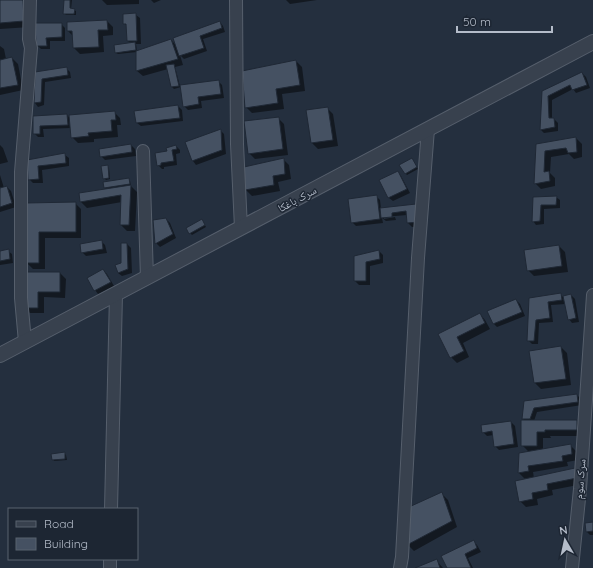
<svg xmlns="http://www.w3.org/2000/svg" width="593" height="568" font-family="Quicksand,'Noto Naskh Arabic',sans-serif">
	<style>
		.shadow { fill: #0007 }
		.building { fill: #455162; stroke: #1f2835 }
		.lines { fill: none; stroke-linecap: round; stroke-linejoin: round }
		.minor-casing { stroke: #565f6c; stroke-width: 14 }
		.tertiary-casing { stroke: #565f6c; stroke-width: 16 }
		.minor { stroke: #38414e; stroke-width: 12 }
		.tertiary { stroke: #38414e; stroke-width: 14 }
		.labels { text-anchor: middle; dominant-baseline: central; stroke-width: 3; stroke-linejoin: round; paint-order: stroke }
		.street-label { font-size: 11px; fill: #b4bcc9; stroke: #1d2633 }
	</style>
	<rect width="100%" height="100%" fill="#242f3e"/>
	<path class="shadow" d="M0 0H24L30 27 0 29Z
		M65 0H72L71 9 74 10 76 11V15H66L64 13Z
		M102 0H139V4L107 5Z
		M151 0H161L154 3Z
		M286 0H317L290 4Z
		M136 15 140 18 141 44H136L137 51 171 40 177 46 220 22 223 26 225 32 203 39 207 51 184 59 180 55 183 65 175 67 180 86 218 81 222 85 224 98 201 101 202 108 188 110 184 106 181 87 174 89 172 87 168 69 143 76 137 71V52L118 54 116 53 131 44 128 41V27L124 23Z
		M107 21 113 27V35L103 36 104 52 80 54 74 48 73 36 68 31Z
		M61 24 65 28V41H50V49H41L37 45Z
		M0 46 4 49 6 59 12 58 18 64 23 90 0 95Z
		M296 61 302 67 305 91 282 94 284 109 252 113 246 107Z
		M66 68 70 72 71 78 45 82 44 105 38 107 35 103V73Z
		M582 73 586 77 590 88 576 93 573 89 552 100V119H554L558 123V131L544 133 541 130 543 92Z
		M178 106 182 110 183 121 141 126 137 123Z
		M327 108 333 114 338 146 318 149 312 143Z
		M114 112 120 118 121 125H117L118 137 94 139V142L78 143 72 137 71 128 43 129 44 137H38L34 133V117L67 115 70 118Z
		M278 118 284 124 288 155 255 159 249 153Z
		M220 130 224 134 226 154 196 165 193 161Z
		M576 138 582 144V157L574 159 569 154 551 157 550 173 555 178V186L541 189 535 183 537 145Z
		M0 145 3 148 8 162 0 164Z
		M131 145 135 149 136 156 105 160 101 156Z
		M176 146 180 150V153L176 154 177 165 164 167V169H162L158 165 168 151Z
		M65 155 69 158V166L42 170 43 183H33L29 179V161Z
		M283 159 289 165 291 179 278 182 280 191 252 196 246 190 245 168Z
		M413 161 418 169 407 175 405 173Z
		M107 166 109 168 110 179 106 180 104 178Z
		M398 172 401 176 410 193 393 201 389 198Z
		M0 175 4 188 7 187 11 191 16 207 0 212Z
		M128 179 130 181 131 186 137 192 135 231H127L121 225 122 202 87 208 81 202 80 194 107 190 105 188Z
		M376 196 380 200 381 209 416 205 422 226 412 227 408 223 407 215 384 217V219L395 217 396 220 386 221 382 218 383 223 356 226 352 222Z
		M556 197 560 200V208L544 209V224L536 225 533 221 534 198Z
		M75 203 81 209V238H45V269H33L27 263V204Z
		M166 219 170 223 176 238 160 247 156 243Z
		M202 220 206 227 192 235 190 233Z
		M101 241 105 245 107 253 86 256 82 252Z
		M127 244 131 248 132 273 122 276 118 273Z
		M559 246 565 252 568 272 534 276 528 270Z
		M8 251 12 254 13 263 0 265V252Z
		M379 251 383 255V263L370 266V285H359L355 281V257Z
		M103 270 107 274 114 286 98 294 95 290Z
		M24 273H60L66 279 65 298 44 297V313H30L24 307Z
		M560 294 563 297 571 295 575 299 579 322 572 323 569 319 566 304 551 305 553 322 539 323 538 344H532L528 340 530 298Z
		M516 300 520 304 525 316 497 327 494 324Z
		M480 314 485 320 490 329 463 343 469 357 457 363 451 357 439 335Z
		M561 347 567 353 571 385 541 389 535 383 530 351Z
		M577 395 581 399 582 405 537 412 534 421H576L582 427V436H550L551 438H543V450L570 445 576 451 578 460 567 462 568 466 533 472 534 478 575 470 583 484 552 490 553 495 537 499 538 505 526 507 520 501 526 480 519 473 529 452 522 445 526 421 523 419 525 402Z
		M511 422 515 426 518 447 499 450 495 446 494 435 487 436 483 432Z
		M64 453 66 455 67 460 54 461 53 459Z
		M442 494 448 500 457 527 414 551 408 545 410 508Z
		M593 523V535H590L586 531Z
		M473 541 477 545 481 552 468 558 473 568H448Z
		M436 560 443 568H418Z"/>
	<path class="building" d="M0 0H23L24 21 0 23Z
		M64 0H70V8L75 9 74 14H63Z
		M136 13 137 41H127L126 24H123V14Z
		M107 20 108 30H98L99 47 73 48 72 31H67V22Z
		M220 21 222 28 200 36 204 48 179 56 173 38Z
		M35 23H62V37L46 38 47 46H36Z
		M171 39 178 59 136 71V51Z
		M135 42 136 50 115 53 114 45Z
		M12 57 18 85 0 88V60Z
		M296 60 300 85 276 89 278 103 245 108 242 71Z
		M174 64 179 86 171 87 166 65Z
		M67 67 68 75 42 79 41 102 34 103 35 72Z
		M582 72 587 85 572 90 570 85 548 96 549 118H554L555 127 540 130 542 91Z
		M219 80 221 94 198 97 199 104 183 107 180 85Z
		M178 105 180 118 136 123 134 111Z
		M328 107 333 140 311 143 306 110Z
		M115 111 116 120H111L112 131 88 133 89 136 71 138 69 115Z
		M67 114 68 125 40 126V134H33V116Z
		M279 117 283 149 248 154 244 121Z
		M221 129 222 150 192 161 185 142Z
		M576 137 577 152 568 153 566 148 545 151 544 172 549 171 550 181 534 184 536 144Z
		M131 144 132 152 100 157 99 149Z
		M176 145 177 149 172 150 174 161 161 163V165L157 166 155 153 167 151 166 148Z
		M65 153 66 163 38 166 39 179 28 180 27 160Z
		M284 158 285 174 273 176 274 185 245 190 244 167Z
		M412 158 417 167 405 174 399 165Z
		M108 165 109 178 103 179 101 166Z
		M398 171 407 189 388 198 379 180Z
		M129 178 130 184 104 188 103 182Z
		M131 185 129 225H120L121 195 80 202 79 193Z
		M7 186 12 203 0 207V188Z
		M377 195 380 219 351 223 348 199Z
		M557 196 556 205H541L540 221 532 222 533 197Z
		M76 202V232H39V263H26V203Z
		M416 204 419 222 407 223 406 211 392 213V217L381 218 380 208Z
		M166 218 173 234 155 244 153 220Z
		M202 219 205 225 189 234 186 228Z
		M102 240 103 249 81 253 80 244Z
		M121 243H127L128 269 118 273 115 265 121 263Z
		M559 245 562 266 527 271 524 250Z
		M9 249 10 259 0 261V251Z
		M379 250 380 259 366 262V281H354V256Z
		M103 269 111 282 94 291 87 278Z
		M23 272H60V292H38V308H23Z
		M561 293 562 300 548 302 550 318 536 320 534 341H527L529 298Z
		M571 294 576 318 568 320 563 296Z
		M516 299 522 312 493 324 487 311Z
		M480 313 485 323 457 337 464 351 450 358 438 334Z
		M561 346 566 379 534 383 529 351Z
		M577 394 578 402 534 408 530 419H522L524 401Z
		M521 420H577V430H545V432H537V446H521Z
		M511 421 514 444 494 447 492 431 482 433 481 425Z
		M571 444 572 454 562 456 563 461 528 466 529 471 518 473 519 453Z
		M65 452V459L52 460 51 454Z
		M575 468 577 478 547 484 548 490 532 493 533 499 519 502 515 481Z
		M442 492 452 521 407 545 409 507Z
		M593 522V531L586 532 585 523Z
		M474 540 477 548 465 554 471 568H447L441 556Z
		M437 559 440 568H415Z"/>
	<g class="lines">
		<defs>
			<path id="minor" d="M236 0 237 144 241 228
				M143 151 147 278
				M25 342 21 298V172L31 48 29 39 30 0
				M111 509 116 294
				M110 568V559
				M400 568 402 557 418 258 428 129
				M572 568 580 489 593 295"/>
			<path id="tertiary" d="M0 355 593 42"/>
		</defs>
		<use href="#minor" class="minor-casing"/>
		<use href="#tertiary" class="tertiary-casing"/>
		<use href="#minor" class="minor"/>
		<use href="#tertiary" class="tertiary"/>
	</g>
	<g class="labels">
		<g class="street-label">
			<text transform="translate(297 199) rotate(-28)">سرک باغکا</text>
			<text transform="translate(580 479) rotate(-85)">سرک سوم</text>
		</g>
	</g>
	<rect x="8" y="508" width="130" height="52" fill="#1d2633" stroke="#59626f"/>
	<rect x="16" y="521" width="20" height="6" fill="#38414e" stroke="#59626f"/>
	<text x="44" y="528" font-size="12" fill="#b4bcc9">Road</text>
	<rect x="16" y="538" width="20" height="12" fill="#455162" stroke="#59626f"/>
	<text x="44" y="548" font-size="12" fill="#b4bcc9">Building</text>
	<g transform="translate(565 540) rotate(351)" stroke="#1d2633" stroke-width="3" paint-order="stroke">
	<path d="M0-3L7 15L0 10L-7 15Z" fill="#b4bcc9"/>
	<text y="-6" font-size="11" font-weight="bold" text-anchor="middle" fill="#b4bcc9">N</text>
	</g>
	<path d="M457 26v6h95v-6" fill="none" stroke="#b4bcc9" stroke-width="2"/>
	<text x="463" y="26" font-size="12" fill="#b4bcc9" stroke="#1d2633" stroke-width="3" paint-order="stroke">50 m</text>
</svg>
